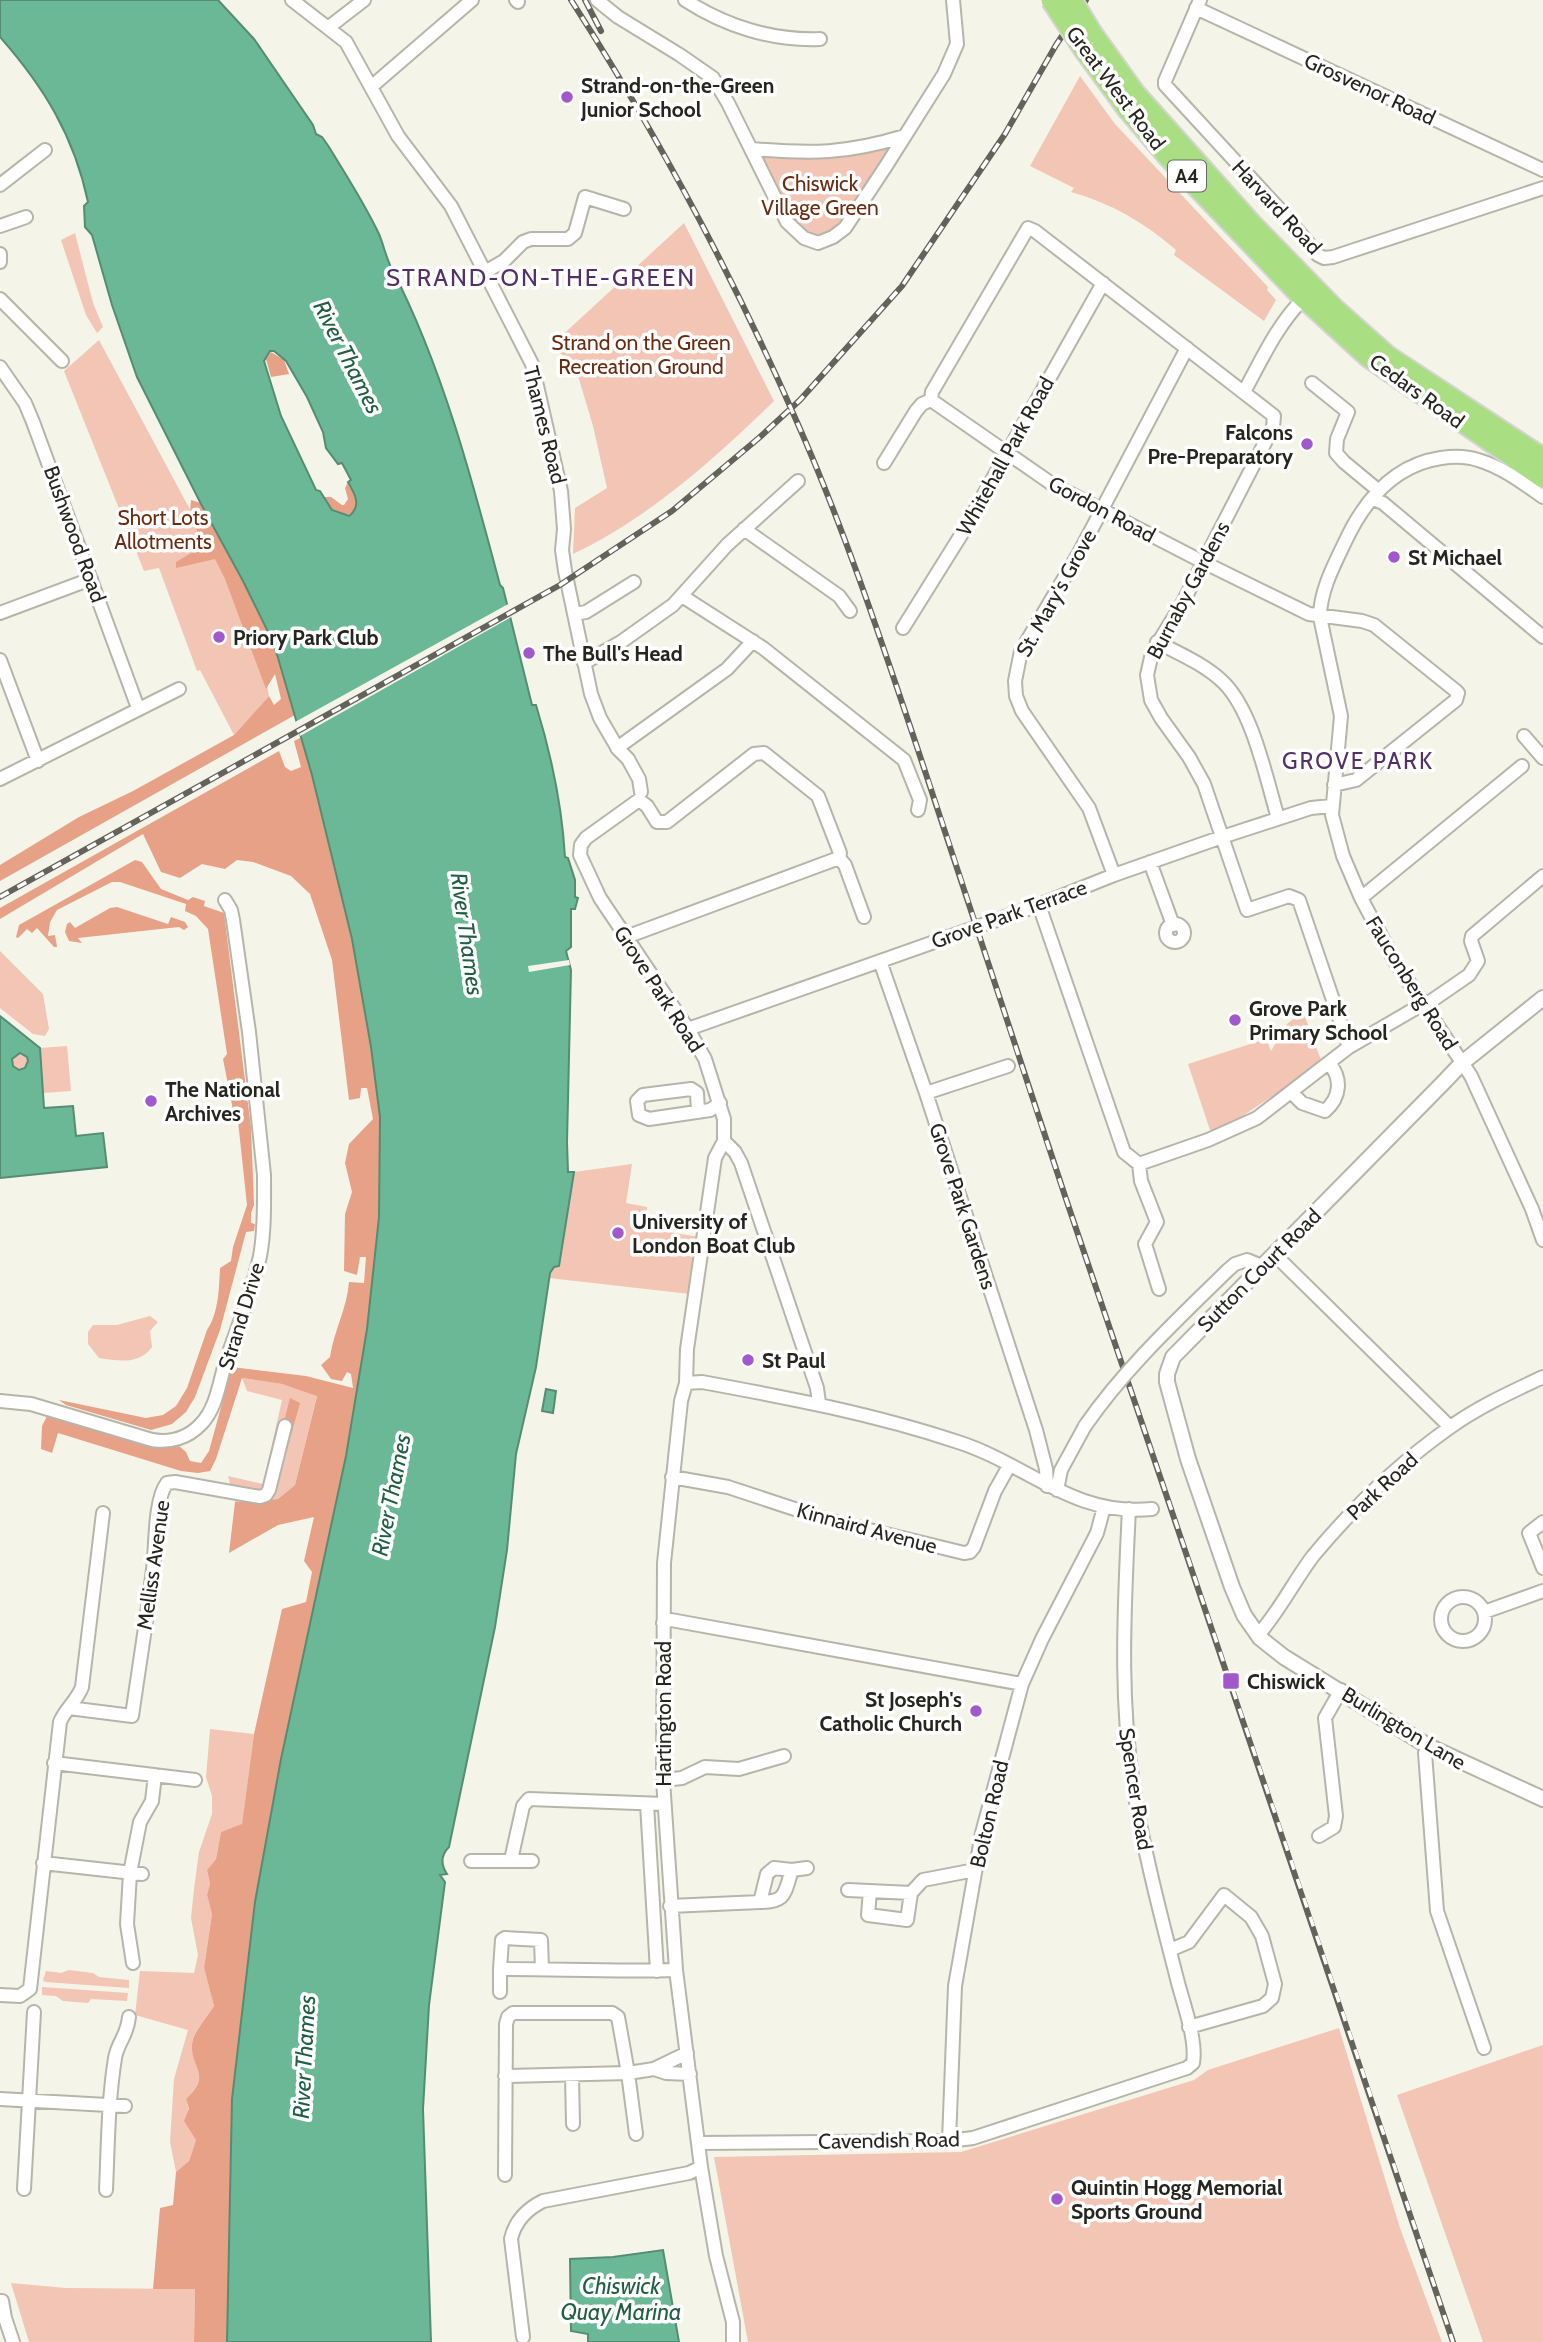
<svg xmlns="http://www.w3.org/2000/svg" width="1543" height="2342" font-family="Cabin,sans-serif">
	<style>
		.green { fill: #f2c5b4 }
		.forest { fill: #e7a186 }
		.water { fill: #6bb897; stroke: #568c74; stroke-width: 2; fill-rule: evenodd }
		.pier { fill: #f5f4e8 }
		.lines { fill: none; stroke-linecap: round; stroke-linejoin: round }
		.minor-casing { stroke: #b6b5aa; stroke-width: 16 }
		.tertiary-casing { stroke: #b6b5aa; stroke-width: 18 }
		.trunk-casing { stroke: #d4d4d3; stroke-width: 23 }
		.minor { stroke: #fff; stroke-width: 12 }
		.tertiary { stroke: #fff; stroke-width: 14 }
		.trunk { stroke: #aade83; stroke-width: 19 }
		.rail-casing { stroke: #63635c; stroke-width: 6 }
		.rail { stroke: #fff; stroke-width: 3.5; stroke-dasharray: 10; stroke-linecap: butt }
		.minor-bridge-casing { stroke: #b6b5aa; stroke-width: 16; stroke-linecap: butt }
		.trunk-bridge-casing { stroke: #d4d4d3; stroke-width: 23; stroke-linecap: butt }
		.minor-bridge { stroke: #fff; stroke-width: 12 }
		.trunk-bridge { stroke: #aade83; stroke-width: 19 }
		.poi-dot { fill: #a058cc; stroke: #fff; stroke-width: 2.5 }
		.labels { text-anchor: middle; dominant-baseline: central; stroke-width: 7; stroke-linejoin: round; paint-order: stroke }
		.shield { fill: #fff; stroke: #676764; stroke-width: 2 }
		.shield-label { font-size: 19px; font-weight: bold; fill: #262621 }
		.poi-label { font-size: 21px; font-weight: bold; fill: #262621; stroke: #fff; text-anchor: start }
		.street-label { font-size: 21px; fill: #262621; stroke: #fff }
		.park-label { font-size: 21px; fill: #6a2c10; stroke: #fff }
		.water-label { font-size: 23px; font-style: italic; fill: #225e46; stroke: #fff }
		.neighbourhood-label { font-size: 23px; letter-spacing: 2px; fill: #533068; stroke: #fff }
		.quarter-label { font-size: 24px; letter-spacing: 2px; fill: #533068; stroke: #fff }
	</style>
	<rect width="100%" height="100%" fill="#f5f4e8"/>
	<path class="green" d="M1080 76 1115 124 1268 287 1267 290 1276 300 1264 321 1174 255 1176 250C1145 223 1111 203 1071 192L1074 188 1030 166Z
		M901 141 849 227 818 247 786 222 751 151Z
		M684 223 774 401C714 459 649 518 573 554L575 508 607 488 593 426 576 369 554 347 556 341Z
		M75 233 93 303 103 327 97 333 86 315 61 240Z
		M99 340 215 556 263 664 269 696 234 735 200 670 197 671 159 568 144 571 64 371Z
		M0 951 43 994 49 1029 45 1036 33 1034 0 1008Z
		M1303 1011 1322 1063 1217 1133 1210 1130 1188 1064 1266 1039 1271 1051 1287 1024Z
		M67 1046 71 1091 43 1093 40 1048Z
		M12 1062a8 8 0 1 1 16 0a8 8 0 1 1-16 0Z
		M632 1164 626 1203 647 1207 644 1228 699 1237 690 1294 549 1278 566 1218 574 1172Z
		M150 1316 158 1322 150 1331 152 1347C139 1365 119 1361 99 1358L88 1344V1332L93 1325H117Z
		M242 1378 282 1384 317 1395 295 1485 278 1499 235 1502 228 1476 263 1484 282 1400 247 1391Z
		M210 1729 254 1734 242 1825 221 1832 216 1859 207 1870 210 1885 207 1895 212 1914 204 1968 214 2006C209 2014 194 2033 193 2038 186 2066 215 2072 186 2099L196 2140 189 2161 176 2172 170 2142 174 2079 188 2030 135 2015 140 1971 194 1973 198 1955 191 1918 194 1889 199 1852 212 1814V1796L206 1777Z
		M69 1970 93 1973 99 1977 129 1980V1988L45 1982 43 1980 46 1971 61 1973Z
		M42 1987 128 1993 127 2001 91 1999 88 2003 63 2001 56 1996 42 1995Z
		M1339 2028 1400 2228 1442 2342H748L714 2157 961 2152 1194 2080 1208 2070Z
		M1543 2045V2342H1483L1397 2095Z
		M11 2283 66 2288 195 2289 194 2342H29Z"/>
	<path class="forest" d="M271 352 284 360 289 374 271 377 266 359Z
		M348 482C355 494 363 512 344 516L332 510 323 497H331L342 505H344L348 499 345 488Z
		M191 500 204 504 261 599 295 715 0 881V865L79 817 133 791 234 735 269 696 274 705 281 699 275 674 266 689 225 579 215 559 176 568V562L203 546 190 513Z
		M306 735 347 876 380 1095 379 1217 367 1329 346 1456 281 1759 255 1902 232 2099 227 2342H194L195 2289H153L160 2208 173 2205 176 2172 189 2161 196 2140 184 2121 189 2109 186 2099C215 2073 186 2066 193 2039 194 2033 209 2014 214 2006L204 1968 212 1914 207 1895 210 1884 207 1870 216 1859 221 1832 242 1824 254 1734 282 1609 306 1602 312 1572 304 1561 314 1517 278 1525 229 1553 235 1502 278 1499 295 1485 317 1396 282 1384 242 1378 216 1459 210 1471 198 1473 181 1471 58 1433 52 1453 41 1449 42 1426 47 1416 156 1447 179 1446 186 1452 190 1461 201 1463 209 1451 232 1367 306 1376 353 1388 351 1374 347 1372 342 1381 331 1379 321 1365 330 1357C334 1330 347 1309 349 1282L364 1283 366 1257H360L357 1275 344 1271 345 1214 352 1192 345 1163 349 1144 373 1119 367 1088H361L360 1098 349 1100 332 960 310 894 291 876 253 862 237 860 225 869 202 864 180 878 161 872 143 834 0 919V908L279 751 285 767 291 771 301 767 294 741Z
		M135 860 142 862 161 889 188 900 193 897 205 901 204 906 224 913 251 1128 254 1205 251 1213V1223L255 1224 254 1231 246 1232 220 1330 195 1397 186 1412 172 1424 151 1430 66 1405 59 1400 146 1418 163 1415 176 1406 187 1388 207 1330C219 1313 219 1287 220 1268L231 1261 233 1247 247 1205 238 1121 234 1115 223 1059 227 1054 208 929 196 916 185 911 186 904 120 882H112L57 910 50 922 48 936 55 935 57 947H54L37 928 32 933 27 929 18 938 16 937 19 925Z
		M117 907 168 924 171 917 185 922 188 927 184 930 179 927 78 938 82 943 69 941 65 932 67 924 70 922 75 928 110 908Z
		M290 1398 300 1403 278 1482 274 1484 269 1481Z"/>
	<path class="water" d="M0 0H218L254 39 313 125 316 134 322 137 329 147C346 175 365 204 379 234 384 246 386 258 392 269 442 366 472 479 500 585L503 588 532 705H536C551 754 562 805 565 857L568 858 575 880V897L578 898 575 909H571V947L566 951 571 970 567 1142 568 1172H574L559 1266 554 1267 550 1273 536 1367 516 1454 507 1550 495 1627 449 1847C440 1856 441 1865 447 1874L440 1875 445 1882 429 2005 423 2109 431 2342H227L232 2099 255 1902 281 1759 346 1456 367 1329 379 1217 380 1117 371 1047 352 939 312 775 274 644 243 581 201 504 137 377 112 305 92 235 85 227 84 206 88 202C74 136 44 87 0 37ZM270 351H274L286 361 307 397 323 432 326 448 338 464 342 463 351 480 348 482C355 494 362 506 349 516L332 510 320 491 316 490 281 416 264 361Z
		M0 1016 40 1048 44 1108 73 1106 76 1136 103 1133 107 1167 0 1178ZM20 1053 27 1057 28 1061 25 1068 19 1070 13 1066 12 1059Z
		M546 1389 556 1391 553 1413 542 1411Z
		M663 2250 679 2342H588V2334L571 2331 570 2259 613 2257Z"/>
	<path class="pier" d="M510 603 513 616 300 736 295 722Z
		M569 960 570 965 529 972 528 966Z"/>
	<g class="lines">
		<defs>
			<path id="minor" d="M292 0 346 42 398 136 451 206 532 364 561 491 564 529 562 550 565 571 591 694 600 718 618 749 628 759 639 779 641 792
				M516 0 518 2
				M597 0 618 17 680 55 713 78 728 103 787 222 804 238 818 243 833 237 845 228 886 166 944 74 957 44 953 0
				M685 0C725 26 772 41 820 39
				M1200 0 1165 81V85L1282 212 1318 255 1324 258 1333 257 1543 188
				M1196 8 1543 170
				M329 27 364 0
				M371 87 472 0
				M752 149C812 154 846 154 905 136
				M0 185 45 150
				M0 226 26 217
				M0 254V262
				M485 272 504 261 523 242 531 239H568L575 233 585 197 624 209
				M0 299 62 361
				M0 367 25 403 33 422 138 708
				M1312 383 1348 412 1337 439 1336 453 1344 462 1379 491
				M1244 392C1262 359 1277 325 1304 298
				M931 400 932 392 1028 228 1035 231 1274 416 1273 427 1182 604 1152 653 1147 675 1151 700 1161 718 1189 757 1204 784 1247 910 1289 896 1299 900 1349 1047
				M931 400 1052 484 1203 562 1309 614 1362 621 1374 625 1456 691 1458 693 1456 700 1356 780 1334 785
				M884 463 916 411 922 404 931 400
				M1543 497C1523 483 1502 467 1478 460 1466 456 1454 456 1441 458 1394 465 1364 501 1345 542 1334 565 1320 591 1320 617L1341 716 1332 815 1343 856 1361 898 1394 960 1471 1076 1532 1209 1543 1240
				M1373 499 1383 503 1543 637
				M744 529 839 596 850 611
				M682 596 763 648 904 760 920 800 918 810
				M0 613 91 579
				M575 614 586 612 634 582
				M903 628 961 535 1103 283
				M1157 642C1180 654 1204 664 1223 682 1253 711 1266 778 1278 818
				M0 660 38 761
				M584 663 621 642 673 605 727 545 798 481
				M1524 736 1543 758
				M617 748 727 669 753 641
				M0 779 179 689
				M639 800 586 838 581 845 580 855 600 898 688 1029 705 1059 724 1119V1141L715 1158 687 1349 686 1383 681 1401 664 1563 663 1780 676 1970 701 2167 716 2256 733 2322V2342
				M639 800 647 806 657 822H667L754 754 764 753 818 796 840 853 839 858 845 865 864 917
				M1150 862 1173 925
				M1114 875 1089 808 1022 711 1016 696 1015 681 1021 651 1079 553 1187 348
				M1361 898 1522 766
				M1039 905 1124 1152 1139 1164 1208 1140 1257 1118 1349 1047 1423 1004
				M1166 933a9 9 0 1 1 18 0a9 9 0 1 1-18 0Z
				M626 937 839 858
				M880 961 926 1093 1036 1430 1046 1469 1047 1486
				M1424 1006 1469 975 1478 961 1471 941 1472 936 1543 876
				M688 1029 1039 905 1114 875 1222 837 1311 808 1332 806
				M1291 1092 1302 1103 1325 1111C1341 1097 1342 1078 1329 1063
				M926 1093 1008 1066
				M698 1112 697 1093 691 1089 643 1095 637 1101 639 1115 649 1119 710 1110 720 1103
				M724 1141 735 1152 741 1163 817 1388 819 1403
				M1139 1164 1141 1181 1157 1222 1145 1244 1159 1289
				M1274 1254 1450 1427
				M1228 1270 1235 1264 1247 1260 1262 1266
				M686 1383 702 1382C789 1398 874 1414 958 1442 1027 1464 1073 1517 1152 1509
				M0 1401 31 1404 152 1440C170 1443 188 1438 201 1424 216 1409 219 1384 225 1364 237 1328 252 1293 260 1256 265 1230 264 1201 264 1175L249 1032 233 920 231 910 225 900
				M672 1477 728 1487 828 1520 964 1553 970 1552 974 1547 995 1491 1009 1466
				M1057 1490 1061 1470 1085 1426
				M1543 1522 1529 1533 1543 1568
				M1441 1619a22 22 0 1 1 44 0a22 22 0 1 1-44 0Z
				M1484 1612 1543 1591
				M663 1623 671 1620 1022 1684
				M1258 1635C1279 1612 1294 1581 1313 1556 1353 1508 1398 1464 1449 1428 1478 1407 1511 1392 1543 1377
				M69 1708 132 1716C139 1667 147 1618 153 1569 156 1547 154 1500 167 1483L175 1482 260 1497 266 1495 269 1490 285 1426
				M1428 1746 1425 1753 1437 1911 1484 2048
				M54 1763 195 1780
				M663 1780 682 1778 705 1767 739 1769 784 1756
				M647 1804 657 1971
				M1319 1836 1334 1827 1336 1816 1325 1718 1341 1690
				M511 1860 523 1806 529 1799 664 1804
				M471 1861H532
				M43 1863 142 1874
				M774 1868 792 1870C784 1893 787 1902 760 1902L767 1874Z
				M792 1870 807 1868
				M848 1890 911 1893 923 1880 975 1870
				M870 1891 868 1915 907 1920 911 1893
				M670 1906 760 1902
				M1170 1950 1189 1942 1224 1895 1251 1917 1262 1936 1275 1984 1272 1998 1263 2006 1189 2027
				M133 1963 127 1924 130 1873 140 1822 152 1801 155 1775
				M542 1969 541 1940 505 1938 502 1940 500 1969C559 1969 618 1972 676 1970
				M500 1992V1969
				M0 1995 20 1996 30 1989 60 1722C65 1709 77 1701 82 1687L103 1513
				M687 2053 654 2069 666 2073 690 2074
				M572 2075 573 2124
				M505 2076 628 2073 654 2069
				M0 2099 125 2106
				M949 2141 955 1986 982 1833 1022 1684 1042 1639 1097 1533 1104 1507
				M699 2143 949 2141 973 2138 1187 2068 1193 2063C1197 2039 1183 2003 1177 1979 1163 1924 1148 1869 1138 1813 1118 1712 1124 1611 1129 1509
				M505 2175 506 2024 508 2017 513 2013H612L618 2017 628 2073 636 2134
				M24 2189 34 2012
				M106 2190C108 2145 108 2102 115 2058 118 2041 127 2037 129 2017
				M0 2301H2L5 2318 13 2342
				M523 2337 511 2239C515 2221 527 2209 543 2201L689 2173 701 2167"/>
			<path id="tertiary" d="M1543 998 1462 1063 1443 1083 1173 1357 1167 1374V1382L1188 1459 1232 1587 1244 1615 1260 1638 1284 1657 1428 1746 1543 1799"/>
			<path id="trunk" d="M1092 33 1135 93 1252 224 1334 308 1388 356 1543 458
				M1084 50 1127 109 1169 158 1299 294 1368 357 1543 478"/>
		</defs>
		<use href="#minor" class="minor-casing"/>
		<use href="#tertiary" class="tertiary-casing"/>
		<use href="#trunk" class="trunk-casing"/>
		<use href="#minor" class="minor"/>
		<use href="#tertiary" class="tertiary"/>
		<use href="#trunk" class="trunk"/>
		<defs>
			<path id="rail" d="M571 0C657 134 733 276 797 422 843 526 879 634 915 741 966 892 1014 1044 1065 1196 1194 1578 1326 1959 1453 2342
				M585 0 601 31
				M0 897 560 585 672 511 760 437 800 400 902 286 1005 134 1056 45 1086 0"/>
		</defs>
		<use href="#rail" class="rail-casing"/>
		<use href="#rail" class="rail"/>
		<defs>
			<path id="minor-bridge" d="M1085 1426C1125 1368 1178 1319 1228 1270"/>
			<path id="trunk-bridge" d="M1051 0 1084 50
				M1072 0 1092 33"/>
		</defs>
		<use href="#minor-bridge" class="minor-bridge-casing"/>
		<use href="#trunk-bridge" class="trunk-bridge-casing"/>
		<use href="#minor-bridge" class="minor-bridge"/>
		<use href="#trunk-bridge" class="trunk-bridge"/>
	</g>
	<g class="poi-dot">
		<circle cx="567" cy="97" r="7"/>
		<circle cx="1307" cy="444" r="7"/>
		<circle cx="1394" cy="557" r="7"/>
		<circle cx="219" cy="637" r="7"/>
		<circle cx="529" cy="653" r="7"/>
		<circle cx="1235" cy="1020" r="7"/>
		<circle cx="151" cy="1101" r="7"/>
		<circle cx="618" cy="1233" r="7"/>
		<circle cx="748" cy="1360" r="7"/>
		<rect x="1222" y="1672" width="18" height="18" rx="3.5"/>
		<circle cx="976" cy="1711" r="7"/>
		<circle cx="1057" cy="2199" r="7"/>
	</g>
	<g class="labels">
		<rect class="shield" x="1168" y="160.5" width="38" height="31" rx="5"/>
		<g class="shield-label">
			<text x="1187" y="176">A4</text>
		</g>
		<g class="poi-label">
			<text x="581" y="85">Strand-on-the-Green<tspan x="581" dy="24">Junior School</tspan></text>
			<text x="1293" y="432" text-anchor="end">Falcons<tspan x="1293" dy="24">Pre-Preparatory</tspan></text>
			<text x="1408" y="557">St Michael</text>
			<text x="233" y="637">Priory Park Club</text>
			<text x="543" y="653">The Bull's Head</text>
			<text x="1249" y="1008">Grove Park<tspan x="1249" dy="24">Primary School</tspan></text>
			<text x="165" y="1089">The National<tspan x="165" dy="24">Archives</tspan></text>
			<text x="632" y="1221">University of<tspan x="632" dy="24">London Boat Club</tspan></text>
			<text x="762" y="1360">St Paul</text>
			<text x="1247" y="1681">Chiswick</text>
			<text x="962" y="1699" text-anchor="end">St Joseph's<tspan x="962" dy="24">Catholic Church</tspan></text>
			<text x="1071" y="2187">Quintin Hogg Memorial<tspan x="1071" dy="24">Sports Ground</tspan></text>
		</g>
		<g class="street-label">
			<text transform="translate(1116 88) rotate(53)">Great West Road</text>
			<text transform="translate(1370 89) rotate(25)">Grosvenor Road</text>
			<text transform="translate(1277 207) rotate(47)">Harvard Road</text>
			<text transform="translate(1417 391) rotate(36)">Cedars Road</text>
			<text transform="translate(545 425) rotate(76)">Thames Road</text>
			<text transform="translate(1005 456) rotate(-61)">Whitehall Park Road</text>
			<text transform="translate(1102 509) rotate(28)">Gordon Road</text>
			<text transform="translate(75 534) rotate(70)">Bushwood Road</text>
			<text transform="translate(1188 590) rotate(-62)">Burnaby Gardens</text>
			<text transform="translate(1056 593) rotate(-61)">St. Mary's Grove</text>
			<text transform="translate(1009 914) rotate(-20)">Grove Park Terrace</text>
			<text transform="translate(1412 983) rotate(58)">Fauconberg Road</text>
			<text transform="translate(659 989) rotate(57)">Grove Park Road</text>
			<text transform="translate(963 1206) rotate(72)">Grove Park Gardens</text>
			<text transform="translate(1259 1270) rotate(-45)">Sutton Court Road</text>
			<text transform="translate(241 1316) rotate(-73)">Strand Drive</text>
			<text transform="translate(1382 1486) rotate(-43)">Park Road</text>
			<text transform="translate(867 1528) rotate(15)">Kinnaird Avenue</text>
			<text transform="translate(153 1565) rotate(-82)">Melliss Avenue</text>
			<text transform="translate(663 1714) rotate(-90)">Hartington Road</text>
			<text transform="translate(1404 1728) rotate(31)">Burlington Lane</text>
			<text transform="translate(1136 1789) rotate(81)">Spencer Road</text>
			<text transform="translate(989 1814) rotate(-77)">Bolton Road</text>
			<text transform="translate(889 2140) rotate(-1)">Cavendish Road</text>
		</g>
		<g class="park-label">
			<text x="820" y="183">Chiswick<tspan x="820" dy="24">Village Green</tspan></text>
			<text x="641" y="342">Strand on the Green<tspan x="641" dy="24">Recreation Ground</tspan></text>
			<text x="163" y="517">Short Lots<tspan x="163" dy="24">Allotments</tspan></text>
		</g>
		<g class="water-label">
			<text transform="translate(348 357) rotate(63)">River Thames</text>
			<text transform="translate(467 934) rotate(82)">River Thames</text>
			<text transform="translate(391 1495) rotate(-79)">River Thames</text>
			<text transform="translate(304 2057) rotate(-87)">River Thames</text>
			<text x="621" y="2286">Chiswick<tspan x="621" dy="26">Quay Marina</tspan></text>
		</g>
		<g class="neighbourhood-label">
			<text x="1358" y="761">GROVE PARK</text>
		</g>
		<g class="quarter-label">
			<text x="541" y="277">STRAND-ON-THE-GREEN</text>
		</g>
	</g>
</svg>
